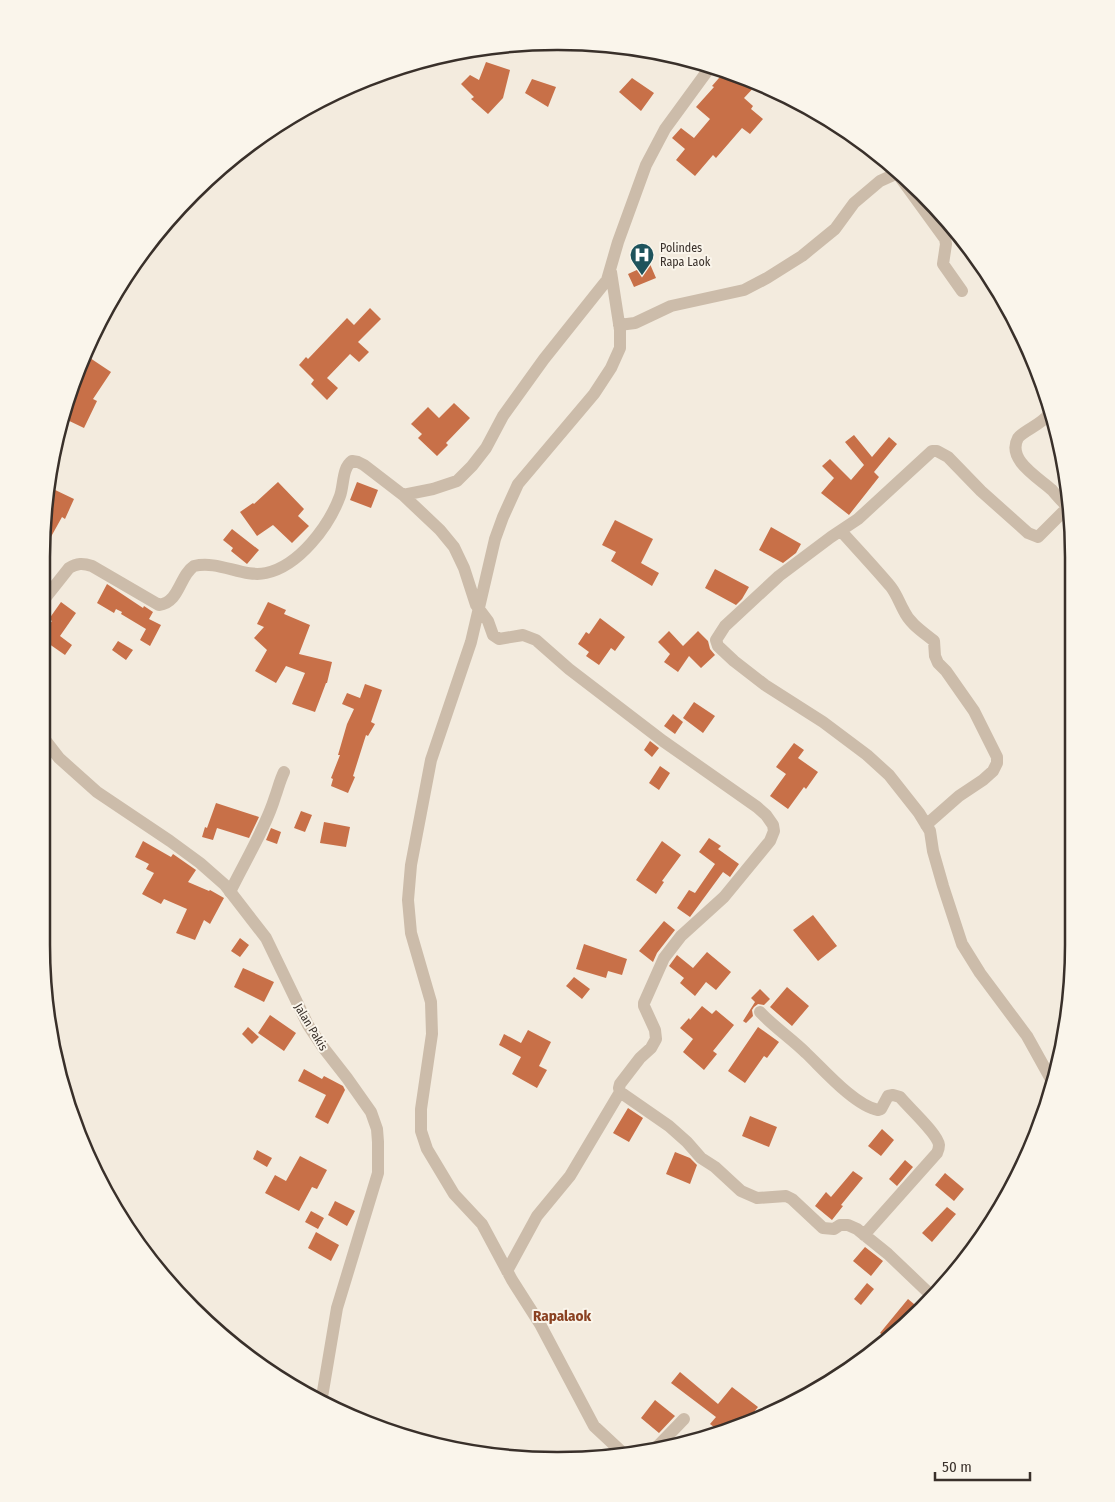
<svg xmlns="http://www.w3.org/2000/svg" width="1115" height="1502" font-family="'Fira Sans Condensed',sans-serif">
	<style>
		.building { fill: #c87048 }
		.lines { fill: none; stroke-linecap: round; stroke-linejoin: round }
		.minor { stroke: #ccbcaa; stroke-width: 12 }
		.tertiary { stroke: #ccbcaa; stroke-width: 12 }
		.labels { text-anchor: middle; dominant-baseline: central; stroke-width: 4; stroke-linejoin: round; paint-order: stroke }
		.poi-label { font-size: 12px; fill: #39302a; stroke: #faf5eb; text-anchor: start }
		.street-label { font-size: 12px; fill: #39302a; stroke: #faf5eb }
		.quarter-label { font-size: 15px; font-weight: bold; fill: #8a4121; stroke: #faf5eb }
		.rim { fill: none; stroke: #39302a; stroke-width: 2.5 }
	</style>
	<rect width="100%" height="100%" fill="#f3ebde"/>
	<path class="building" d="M486 62 510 70 503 98 488 114 471 99 474 97 461 84 470 75 479 80Z
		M726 70 757 84 744 98 753 106 751 109 763 119 750 134 742 128 716 158 713 155 695 176 676 160 685 149 672 138 681 128 694 138 710 119 696 107 714 87 712 86Z
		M632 78 654 93 641 111 619 92Z
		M532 79 556 87 548 107 525 93Z
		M650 264 656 278 634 287 628 274Z
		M370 308 381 319 358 342 369 352 359 362 350 354 327 378 338 388 327 400 311 384 314 380 299 365 306 357 308 359 347 318 354 325Z
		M84 354 111 372 93 399 97 401 84 428 61 417Z
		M454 403 470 418 446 443 448 445 437 456 418 438 422 434 411 424 428 407 439 418Z
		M854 435 872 457 889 437 897 444 874 472 879 477 849 515 821 493 834 478 822 466 830 459 851 480 864 465 845 442Z
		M278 482 304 509 298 516 309 526 292 543 273 525 257 536 240 512 253 503 254 504Z
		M357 482 378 490 371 508 350 500Z
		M51 488 74 499 65 519 62 517 42 553V524L46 499Z
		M615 520 653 539 641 563 659 573 652 586 611 561 616 552 602 545Z
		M771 527 801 544 796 553 783 563 759 550Z
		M232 529 259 550 247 564 231 551 233 548 223 540Z
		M715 569 749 587 742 599 736 605 705 588Z
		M107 584 143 608 144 606 153 612 149 619 161 625 150 646 140 640 146 629 121 614 122 612 116 609 114 613 97 603Z
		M61 602 76 613 60 636 72 645 65 655 42 639V635L52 621 49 619Z
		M268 602 286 610 284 614 310 625 299 654 332 662 327 683H326L315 712 292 704 305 673 286 666 276 683 255 671 267 650 254 638 264 627 257 624Z
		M600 618 625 637 615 651 611 648 599 665 586 656 589 652 578 644 586 632 589 634Z
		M669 631 683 646 698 631 708 641 710 649 715 655 701 668 689 656 678 672 664 662 670 654 658 642Z
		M118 641 133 650 126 660 112 650Z
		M365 684 382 690 371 722 375 724 368 736 366 735 353 776 355 777 348 793 331 786 333 779 331 778 340 755H338L347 724 354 709 342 704 347 693 360 698Z
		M694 702 715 716 703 733 683 718Z
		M673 714 683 722 675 734 664 726Z
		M650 741 659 748 652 757 644 750Z
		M794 743 804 750 798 758 818 772 806 789 804 787 788 809 770 796 786 774 776 767Z
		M660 766 670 773 659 790 649 783Z
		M216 803 259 817 249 838 217 828 213 840 202 837 205 827 207 828Z
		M301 811 312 815 305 832 294 828Z
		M324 822 350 827 346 847 320 843Z
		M271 828 281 832 277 844 266 840Z
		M709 838 721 846 718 849 739 864 730 877 723 872 690 917 677 908 689 890 695 893 715 864 699 852Z
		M143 841 171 857 173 854 196 870 188 882 209 891 210 890 224 898 210 924 204 920 195 940 176 933 187 909 164 899 161 904 142 894 154 873 146 869 149 864 135 857Z
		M662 841 681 855 662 881 664 882 656 894 636 880Z
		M813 915 837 946 818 961 793 930Z
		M664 921 675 930 657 953 653 962 639 951Z
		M240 938 249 945 240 957 231 951Z
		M584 944 627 959 622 975 608 971 606 978 576 969Z
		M707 952 731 972 716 990 706 982 695 996 680 983 684 978 669 966 677 955 693 968Z
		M243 968 274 982 264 1002 234 987Z
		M574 977 590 989 582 999 566 986Z
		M787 987 809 1006 792 1026 770 1007Z
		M760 989 770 999 764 1005 758 1004 754 1007 752 1010 753 1016 746 1023 743 1021 755 1002 751 998Z
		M702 1006 712 1014 716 1010 734 1025 713 1051 717 1054 704 1070 683 1052 693 1039 680 1028 689 1018 690 1020Z
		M270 1015 296 1033 284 1051 258 1033Z
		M248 1027 259 1037 252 1044 242 1034Z
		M758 1027 779 1042 767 1058 764 1056 745 1083 728 1071Z
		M528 1030 551 1042 539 1066 547 1070 537 1088 512 1074 521 1057 499 1045 504 1034 521 1043Z
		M304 1069 322 1079 324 1076 343 1086 345 1090 328 1124 315 1117 326 1095 298 1081Z
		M628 1108 643 1118 629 1142 613 1133Z
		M750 1116 777 1127 769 1147 742 1136Z
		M882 1129 894 1140 881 1156 868 1146Z
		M257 1150 272 1158 267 1167 253 1159Z
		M675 1152 690 1158 697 1165 690 1184 666 1174Z
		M300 1156 327 1170 317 1189 312 1187 299 1211 265 1193 275 1175 286 1181Z
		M905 1160 913 1167 897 1186 889 1179Z
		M853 1171 863 1178 841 1205 843 1206 832 1220 815 1206 826 1192 831 1197Z
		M945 1173 964 1189 954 1201 935 1185Z
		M335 1201 355 1211 347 1226 328 1215Z
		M947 1207 956 1214 932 1242 922 1233Z
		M311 1211 324 1218 318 1229 305 1222Z
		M316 1232 339 1245 331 1261 308 1248Z
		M865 1247 883 1261 871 1276 853 1261Z
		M867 1283 874 1289 861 1305 854 1299Z
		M908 1299 920 1309 888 1339 880 1333Z
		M680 1372 718 1404 732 1387 758 1407 746 1422 743 1420 737 1428 722 1433 710 1424 716 1417 671 1383Z
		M655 1400 675 1416 659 1433 641 1418Z"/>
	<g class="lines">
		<path class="minor" d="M897 173 945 239 946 244 943 264 962 291
			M611 272 620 330V348L611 368 594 394 518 484 503 517 495 539 471 642 431 760 411 865 408 900 411 933 431 1002 432 1034 421 1109V1131L427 1149 454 1194 482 1224 512 1280 540 1324 594 1426 624 1454
			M619 325 635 323 671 306 744 290 767 278 802 256 835 229 854 203 880 181 900 172
			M1049 414C1041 425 1024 430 1018 438 1006 460 1039 478 1052 490 1057 496 1062 502 1068 507L1069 505
			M403 495 440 530 454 547 464 568 476 605 488 621 493 635 499 639 523 635 536 640 569 669 663 741 757 807 766 815 773 825 774 831 770 841 724 897 681 936 664 958 644 1003V1006L655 1030 656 1039 651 1048 640 1058 620 1084 619 1088 620 1092 669 1126 687 1142 701 1158 715 1167 741 1191 757 1198 786 1196 792 1199 823 1228 834 1229 840 1225H848L857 1229 888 1254 933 1297
			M841 531C858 550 875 568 891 587 897 595 899 602 904 611 910 624 923 632 934 641L935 656 938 663 946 671 974 711 997 757V763L993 771 983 780 959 796 926 825
			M42 602 69 568C77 563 83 563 92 566L159 605C180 602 179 576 194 566 219 560 243 578 266 573 299 566 329 526 340 496 344 485 342 468 352 461L358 462 364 465 403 495 433 489 457 481 472 466 486 448 503 416 544 359 607 280 618 242 646 165 665 129 711 66
			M230 892C244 863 266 827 275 797 278 789 280 780 284 772
			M760 1012C774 1027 792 1039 806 1053 823 1069 855 1106 878 1110L881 1109 888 1096 893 1095 900 1097C908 1107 938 1134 939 1145 939 1148 938 1151 937 1153L864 1235
			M1052 1081 1027 1036 980 973 962 944 943 886 933 851 930 831 919 813 889 775 867 755 823 722 765 685 734 661 718 646 716 640 725 626 779 576 831 537 858 519 932 451H937L948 457 981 491 1028 533 1038 537 1068 507 1069 509
			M507 1271 537 1216 570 1176 620 1092
			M655 1449 684 1419"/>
		<path class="tertiary" d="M42 736 59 758 97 792 170 841 200 863 225 885 266 938 308 1025 322 1046 347 1078 371 1112 377 1129 378 1142V1173L337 1308 321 1403"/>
	</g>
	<defs>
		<symbol id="hospital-pin" viewBox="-11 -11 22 30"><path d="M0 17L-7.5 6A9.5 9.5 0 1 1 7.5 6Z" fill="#1e535c" stroke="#faf5eb"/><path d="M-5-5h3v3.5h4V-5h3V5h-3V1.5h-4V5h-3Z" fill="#fff"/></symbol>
	</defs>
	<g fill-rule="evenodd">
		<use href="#hospital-pin" x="628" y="241" width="28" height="38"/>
	</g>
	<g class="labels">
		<g class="poi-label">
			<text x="660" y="248">Polindes<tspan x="660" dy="14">Rapa Laok</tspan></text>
		</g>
		<g class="street-label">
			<text transform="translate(311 1027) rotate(59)">Jalan Pakis</text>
		</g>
		<g class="quarter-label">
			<text x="562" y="1316">Rapalaok</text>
		</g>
	</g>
	<path d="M0 0H1115V1502H0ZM557 50H558A507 507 0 0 1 1065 557V945A507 507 0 0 1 558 1452H557A507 507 0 0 1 50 945V557A507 507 0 0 1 557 50Z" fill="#faf5eb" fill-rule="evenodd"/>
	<path class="rim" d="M557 50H558A507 507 0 0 1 1065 557V945A507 507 0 0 1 558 1452H557A507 507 0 0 1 50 945V557A507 507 0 0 1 557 50Z"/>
	<path d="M935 1472v8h95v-8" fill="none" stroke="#39302a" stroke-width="2.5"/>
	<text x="942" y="1472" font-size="15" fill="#39302a" stroke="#faf5eb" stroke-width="4" paint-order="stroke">50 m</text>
</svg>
